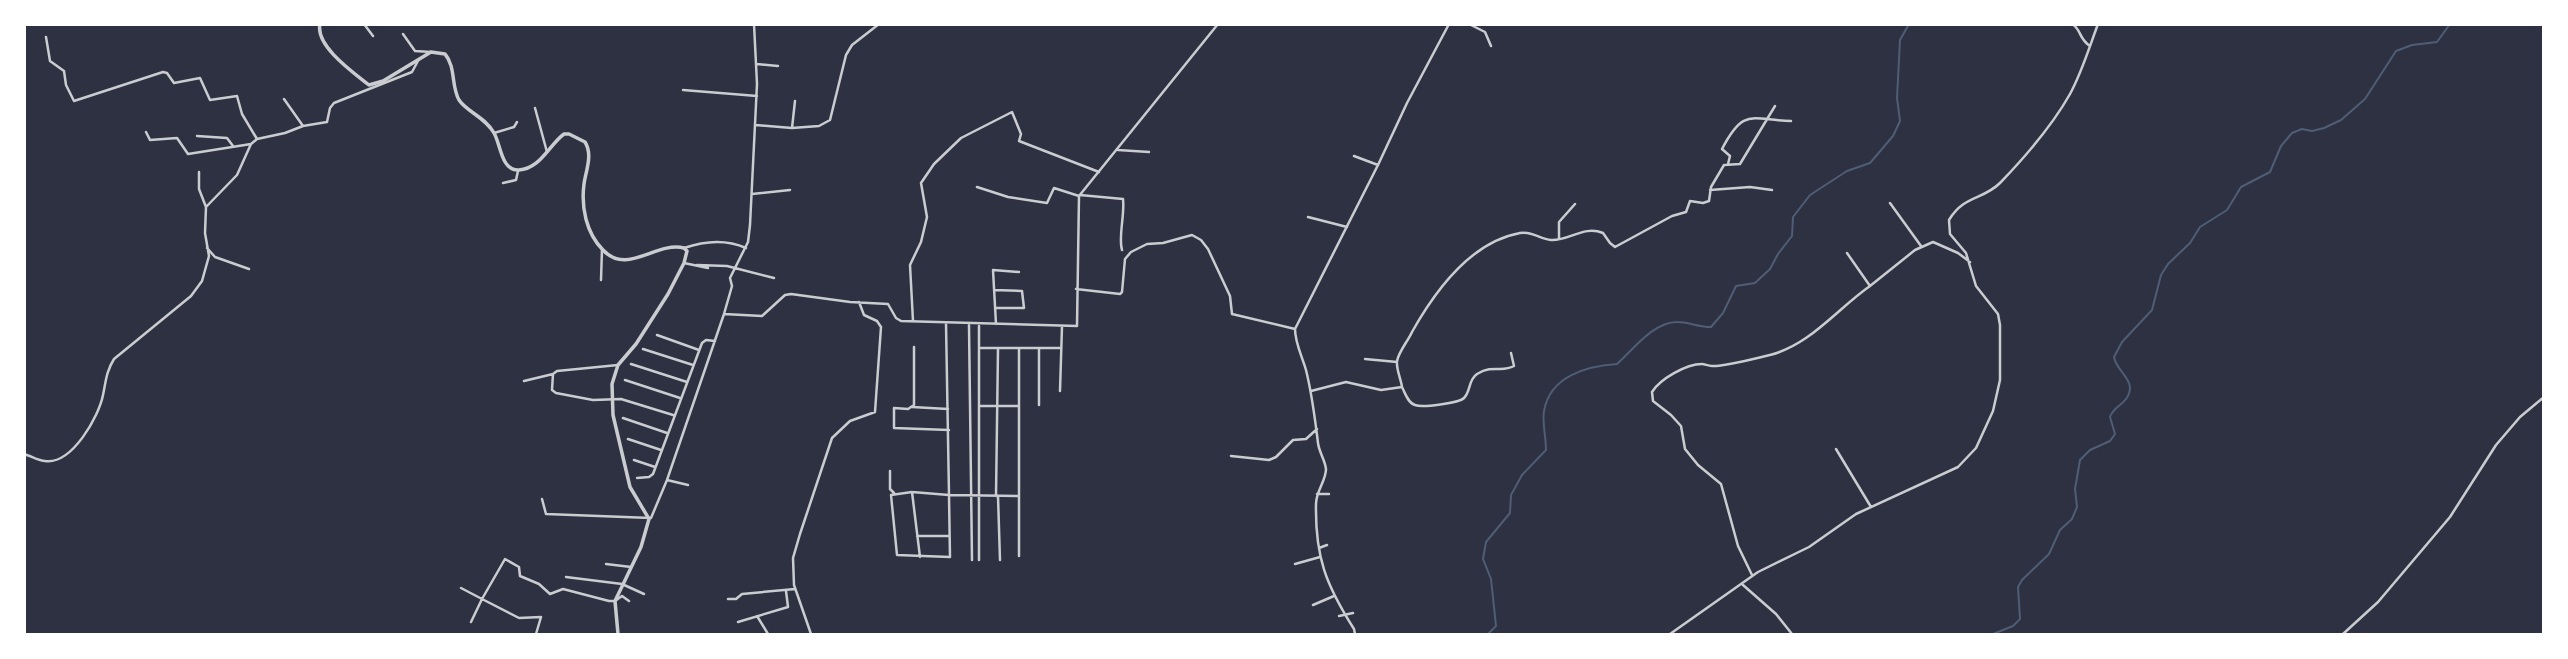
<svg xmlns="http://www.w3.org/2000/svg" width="2568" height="659" font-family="'DM Sans',sans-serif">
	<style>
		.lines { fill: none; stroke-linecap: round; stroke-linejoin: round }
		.stream { stroke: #4f5d75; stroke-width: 2 }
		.minor { stroke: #caccd0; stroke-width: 2.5 }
		.tertiary { stroke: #caccd0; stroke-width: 3.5 }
	</style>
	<rect width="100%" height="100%" fill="#2d3142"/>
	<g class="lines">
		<path class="stream" d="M1488 634 1496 626 1491 579 1483 559 1486 542 1510 513 1511 495 1522 475 1546 450C1546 437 1542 422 1544 411 1550 376 1587 366 1617 364 1633 350 1653 322 1677 322 1688 322 1699 327 1711 327L1723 313 1736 286 1755 283 1770 269 1778 254 1792 236 1793 217 1810 195 1847 171 1870 163 1893 136 1900 121 1897 98 1900 40 1909 24
			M1960 634H1975
			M1993 634 2013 626 2020 619 2018 587 2022 580 2049 554 2060 530 2072 519 2077 507 2075 489 2080 460 2090 450 2110 441 2115 434 2110 417C2113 408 2121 406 2126 399 2139 381 2116 372 2114 357L2122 342 2152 310 2161 275 2168 264 2190 243 2200 227 2227 210 2241 187 2270 172 2281 146 2292 133 2302 129 2312 131 2324 128 2341 120 2365 99 2396 51 2412 45 2437 42 2450 24"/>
		<path class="minor" d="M364 24 373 36
			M1469 24 1485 32 1491 46
			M2072 24C2082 30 2078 38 2090 46
			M403 34 415 51 431 52
			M46 37 50 61 64 71 66 85 74 101 163 72 167 73 174 83 200 78 210 100 237 96 242 114 257 139
			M757 64 778 66
			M683 90 757 96
			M284 99 303 126 327 122 330 108 334 103 412 72 419 59
			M535 108 547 152
			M756 125 792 128 795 101
			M792 128 819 126 830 120 846 55 852 45 879 24
			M146 132 150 140 177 138 188 154 251 144
			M494 133 514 127 517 122
			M197 136 227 138 233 146
			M1118 150 1149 152
			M1354 156 1378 165
			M1728 164 1730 156 1722 149C1744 107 1751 120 1791 121
			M199 172V189L206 207
			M503 183 516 180 518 171
			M977 187 1008 197 1047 203 1054 188 1079 196
			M1710 190 1750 187 1772 190
			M752 194 790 190
			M1080 195 1123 199C1125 215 1118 237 1122 250
			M1890 203 1921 246
			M1308 217 1347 227
			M1559 238V222L1575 204
			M207 248 215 257 249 269
			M684 248C704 241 726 239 746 248
			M1847 253 1870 286 1915 250 1933 242 1958 253 1970 262
			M684 263 708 268
			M697 265 727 266 774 278
			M601 280 602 249
			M1076 289 1120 294 1122 292 1125 259 1131 252 1147 244 1163 243 1192 235 1201 240 1208 249 1230 296 1232 314 1295 329
			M994 290 1022 291 1024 308H995
			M724 314 732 286 730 278 748 242 750 225 757 84 754 24
			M913 321 910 265 921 242 927 217 921 183 934 164 961 138 1012 112 1021 134 1019 141 1099 172
			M946 323 949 495 912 492 891 495 897 555 950 557 949 495 1018 496
			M996 324 993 270 1019 272
			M969 325 972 560
			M979 326V560
			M657 335 699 350
			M914 347V405L908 409 894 408V428L949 430
			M979 348H1061
			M643 349 693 365
			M1019 349V556
			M1365 359 1397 362
			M631 364 687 382
			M618 365 557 371 553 374 552 390 556 393 593 400 621 399 673 415
			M625 380 680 398
			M524 381 553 374
			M1402 387C1401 379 1396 369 1397 361 1399 351 1408 341 1412 332 1435 291 1470 242 1520 233 1532 231 1540 239 1551 240 1569 241 1584 225 1603 233L1610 243 1615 247 1672 216 1686 212 1690 201 1703 203 1709 201 1711 187 1724 165 1740 164 1775 106
			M1060 391 1062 326
			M1311 391 1346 382 1381 390 1402 387C1405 393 1408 403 1415 405 1422 408 1459 403 1464 398 1471 391 1468 380 1477 374 1494 364 1501 373 1514 366L1511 353
			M1039 405V348
			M980 406H1019
			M912 407 948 409
			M623 418 667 433
			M628 439 661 450
			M1836 449 1871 507
			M24 454C31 456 39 461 45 461 72 465 99 416 103 395 106 381 106 372 114 359L191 296 202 281 209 256 205 233 206 207 237 175 251 144 257 139 285 133 303 126
			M1231 456 1269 460 1276 457 1293 440 1306 439 1317 429
			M634 460 655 467
			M890 471V489L894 493
			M637 478 649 477 653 474 702 343 706 340 715 341
			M667 480 688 485
			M912 492 920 557
			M1317 494H1329
			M996 496 998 349
			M998 496 1000 560
			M542 499 546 514 651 518 667 480 724 314 762 316 785 295 791 294 850 302 888 304 896 318 901 321 1077 326 1079 196 1218 24
			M917 536H948
			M1319 548 1327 545
			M606 564 631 567
			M1295 564 1320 557
			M1752 575 1738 546 1721 484 1698 465 1685 449 1681 426 1671 415 1653 401 1652 392C1660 379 1686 364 1702 364 1705 364 1708 366 1712 366 1723 367 1757 358 1770 355 1810 345 1837 309 1870 286
			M566 577 622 584 644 594
			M1743 585 1776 614 1792 634
			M461 588 482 599 471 622
			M728 599H736L742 594 795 589
			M1313 605 1334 596
			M757 616 768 634
			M1339 616 1353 613
			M738 622 788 607 786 591
			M536 634 541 617 519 618 482 599 505 559 519 567 520 576 539 584 550 594 563 589 609 601H615L622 596 629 601
			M811 634 794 585 793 558 800 534 832 438 850 421 875 412 881 327 877 321 864 315 859 302
			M1355 634 1354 629C1326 585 1315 557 1316 504 1316 491 1326 481 1326 469 1325 460 1319 452 1318 443 1315 418 1312 394 1306 370 1302 356 1295 343 1295 329L1378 165 1407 103 1449 24
			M1670 634 1758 572 1809 547 1856 514 1958 467 1976 448 1993 411 2000 380V325L1998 314 1976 286 1966 253 1950 234 1949 220C1964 195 1983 200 2000 183 2025 157 2052 126 2070 94 2082 72 2089 48 2098 24
			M2343 634 2378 602 2450 517 2496 445 2520 417 2544 397"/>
		<path class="tertiary" d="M320 24C315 46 354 73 369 85L383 81 431 52 445 54C456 67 451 86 459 100 467 112 485 117 494 133 501 145 501 171 519 170 540 169 549 145 564 134H569L585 142C593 155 586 170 584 184 581 207 586 233 603 250 627 276 656 241 684 248L687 251 684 263 668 294 636 344 618 365 612 384 613 415 630 487 649 519 641 547 615 601 618 634"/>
	</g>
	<rect width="2568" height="659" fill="none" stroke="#ffffff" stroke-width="52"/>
</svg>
